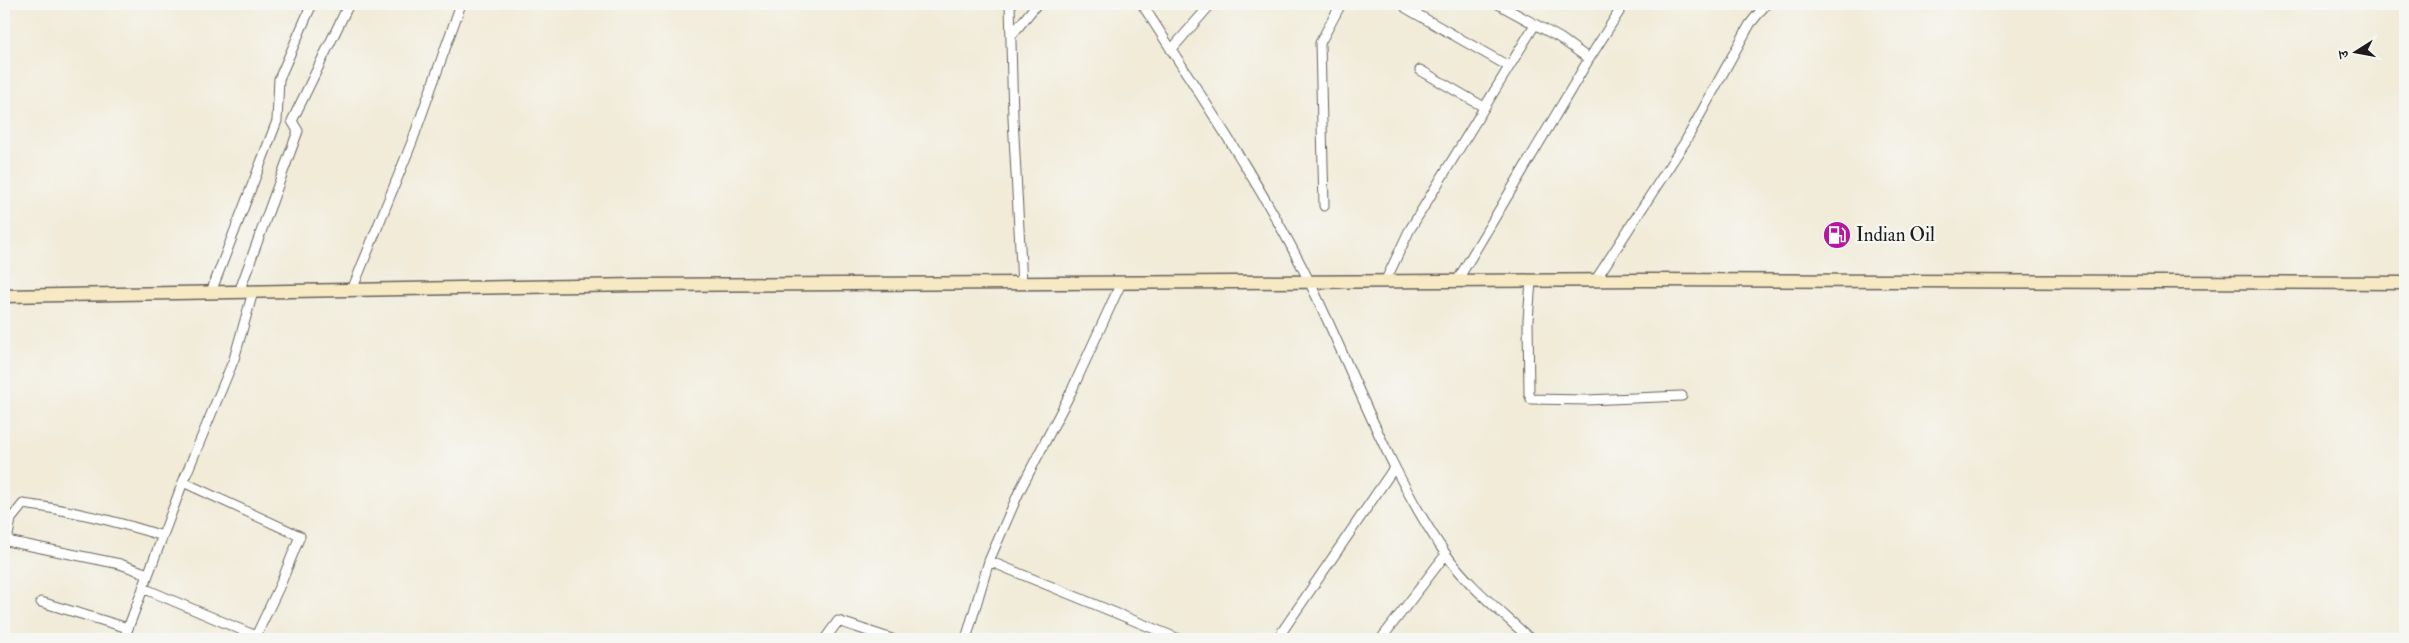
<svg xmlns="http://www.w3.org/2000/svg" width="2409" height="643" font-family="'IM FELL Double Pica','Noto Serif Devanagari',serif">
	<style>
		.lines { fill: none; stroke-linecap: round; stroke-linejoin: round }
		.street-casing { stroke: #67645e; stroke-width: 11 }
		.secondary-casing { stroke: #67645e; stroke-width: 15 }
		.street { stroke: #fff; stroke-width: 9 }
		.secondary { stroke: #f6e9c3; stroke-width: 12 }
		.labels { text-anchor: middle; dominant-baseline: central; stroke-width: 4.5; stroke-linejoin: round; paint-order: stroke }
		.poi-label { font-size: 19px; fill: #1c1c1c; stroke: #f6f6f2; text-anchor: start }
	</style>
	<rect width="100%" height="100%" fill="#f6f6f2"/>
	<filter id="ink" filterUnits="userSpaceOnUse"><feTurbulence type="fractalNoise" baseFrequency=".02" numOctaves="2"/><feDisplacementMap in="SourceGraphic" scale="10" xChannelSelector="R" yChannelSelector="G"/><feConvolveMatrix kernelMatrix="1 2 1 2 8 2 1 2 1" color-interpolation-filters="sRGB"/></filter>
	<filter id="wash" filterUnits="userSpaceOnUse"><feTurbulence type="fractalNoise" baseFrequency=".0096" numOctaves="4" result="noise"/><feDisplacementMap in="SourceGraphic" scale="20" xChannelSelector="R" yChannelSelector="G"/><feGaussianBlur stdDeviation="1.12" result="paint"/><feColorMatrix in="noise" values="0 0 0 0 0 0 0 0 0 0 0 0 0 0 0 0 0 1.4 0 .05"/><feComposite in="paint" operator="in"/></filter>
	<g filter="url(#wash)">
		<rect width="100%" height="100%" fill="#f1ebd8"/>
	</g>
	<g filter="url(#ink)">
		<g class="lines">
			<defs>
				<path id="street" d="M1010 4 1013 118 1022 284
					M1142 4C1200 95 1262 185 1310 283 1354 373 1387 469 1445 553 1468 586 1502 612 1530 639
					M1498 4 1560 38 1589 59
					M1406 8 1508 66
					M1011 36 1037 4
					M1171 50 1211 4
					M1420 70 1484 107
					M1324 206 1320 43 1341 4
					M1457 281 1589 59 1624 4
					M1531 281 1528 320 1529 394 1531 399 1587 400 1682 396
					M1595 281 1685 142 1750 24 1766 4
					M1385 282 1409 231 1534 26
					M352 290 412 142 461 4
					M211 292 277 121 279 79 312 4
					M239 292 298 131 292 121 349 4
					M4 516 11 519 7 541 120 564 148 574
					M11 519 23 504C71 510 116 521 163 536
					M989 561 1179 639
					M143 588 256 636 281 583 300 536 183 482
					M41 602 128 628
					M124 639 183 482 234 359 253 292
					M825 639 838 621 892 639
					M966 639 989 561 1019 492 1071 392 1121 283
					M1277 639 1394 468
					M1381 639 1446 554"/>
				<path id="secondary" d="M4 296 638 285 1645 280 2405 283"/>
			</defs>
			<use href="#street" class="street-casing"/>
			<use href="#secondary" class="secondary-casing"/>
			<use href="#street" class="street"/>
			<use href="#secondary" class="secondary"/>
		</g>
	</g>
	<defs>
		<symbol id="fuel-disc" viewBox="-11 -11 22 22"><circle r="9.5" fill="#b5179e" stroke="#f6f6f2"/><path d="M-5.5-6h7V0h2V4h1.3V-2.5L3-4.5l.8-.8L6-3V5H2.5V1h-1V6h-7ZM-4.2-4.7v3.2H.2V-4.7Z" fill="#fff"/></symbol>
	</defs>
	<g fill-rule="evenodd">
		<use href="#fuel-disc" x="1821" y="219" width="32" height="32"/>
	</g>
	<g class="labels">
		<g class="poi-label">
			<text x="1856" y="235">Indian Oil</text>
		</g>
	</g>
	<rect width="2409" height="643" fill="none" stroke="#f6f6f2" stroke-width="20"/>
	<g transform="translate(2356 52) rotate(259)" stroke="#f6f6f2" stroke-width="4" paint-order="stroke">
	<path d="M0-4L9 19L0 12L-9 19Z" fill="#1c1c1c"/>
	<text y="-8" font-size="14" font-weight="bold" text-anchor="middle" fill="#1c1c1c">उ</text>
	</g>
</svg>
